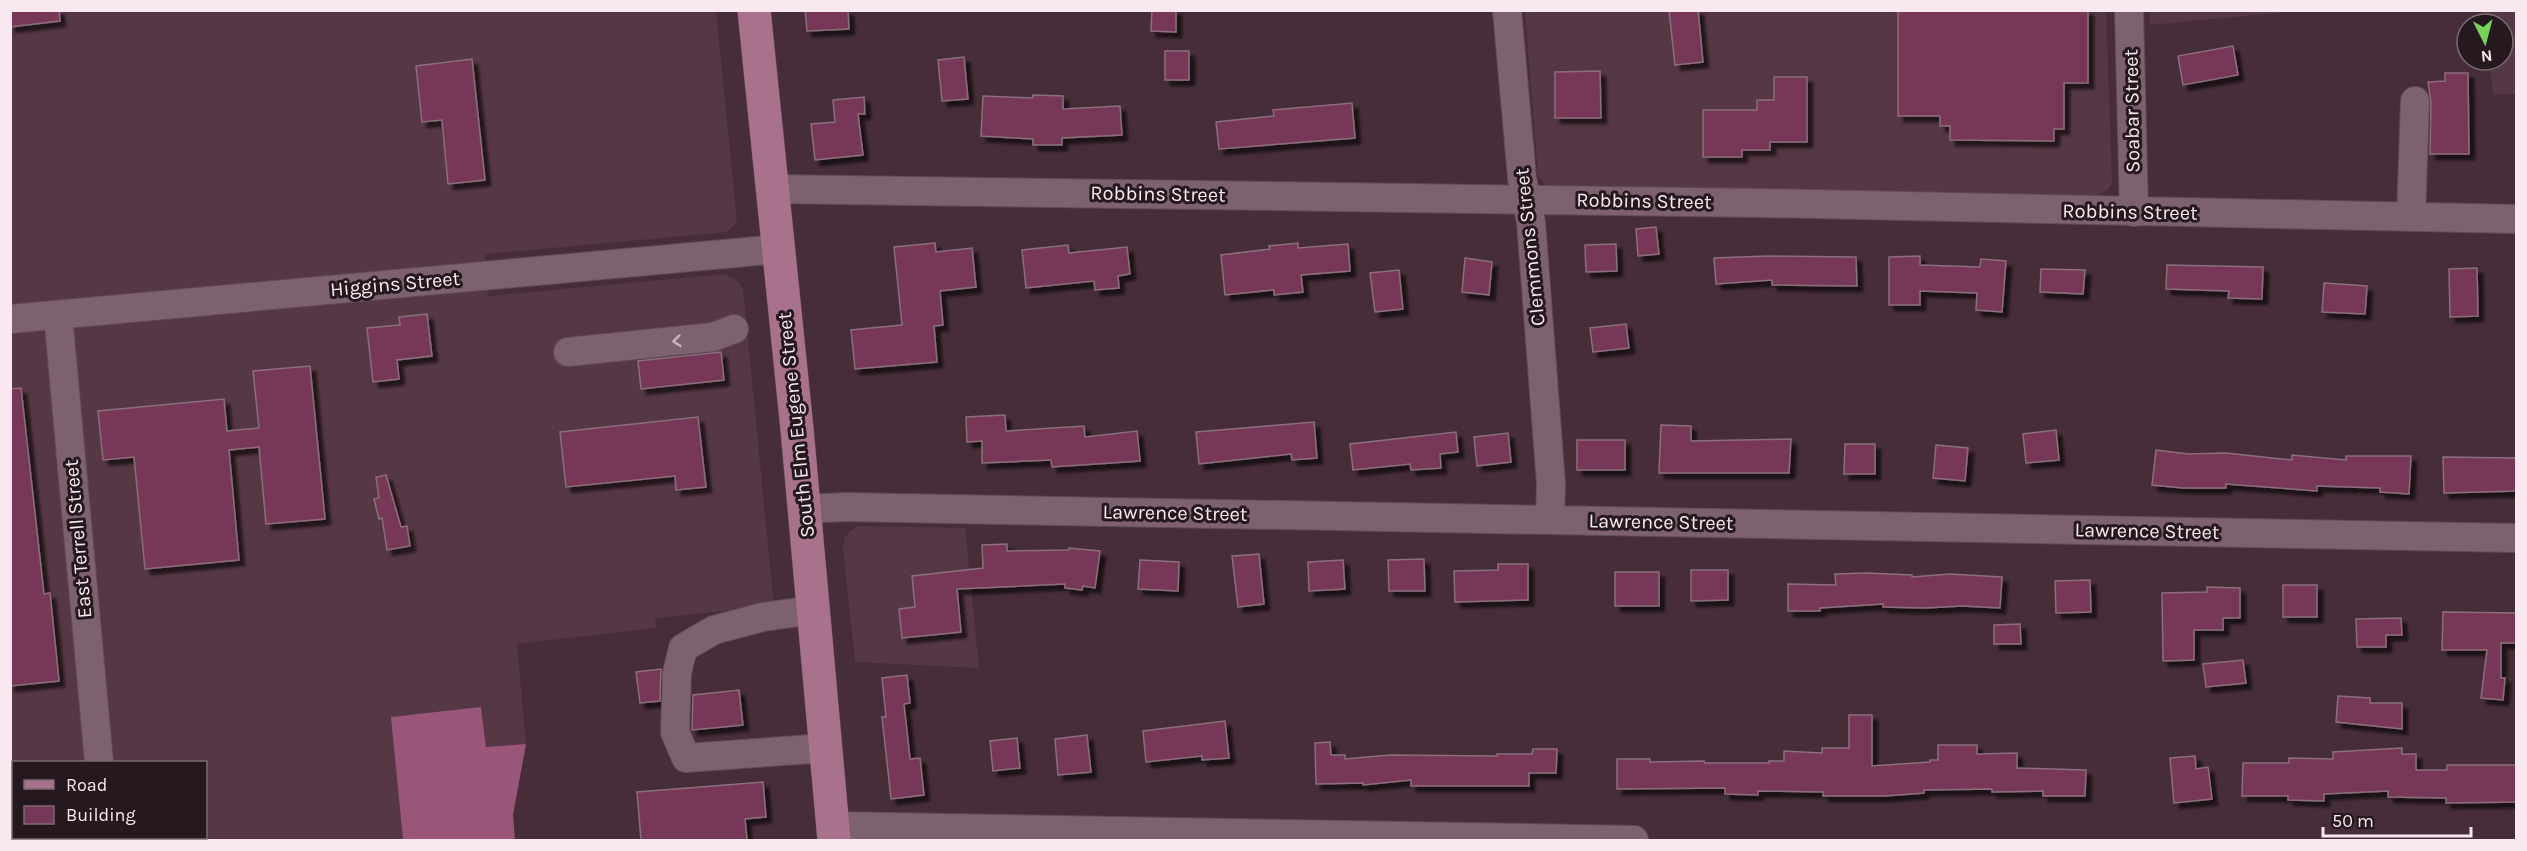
<svg xmlns="http://www.w3.org/2000/svg" width="2527" height="851" font-family="Karla,sans-serif">
	<style>
		.built { fill: #563745; fill-rule: evenodd }
		.forest { fill: #995678 }
		.building { fill: #773758; stroke: #8b6e7b; stroke-width: 1.5; filter: url(#shadow) }
		.lines { fill: none; stroke-linecap: round; stroke-linejoin: round }
		.minor-casing { stroke: #614c56; stroke-width: 30 }
		.major-casing { stroke: #614c56; stroke-width: 34 }
		.minor { stroke: #7e616f; stroke-width: 28 }
		.major { stroke: #a9728c; stroke-width: 33 }
		.oneway { stroke: #c8b2bc }
		.labels { text-anchor: middle; dominant-baseline: central; stroke-width: 6; stroke-linejoin: round; paint-order: stroke }
		.street-label { font-size: 20px; fill: #f9e8ef; stroke: #25191f }
	</style>
	<defs>
		<filter id="shadow"><feDropShadow dx="5.5" dy="5.5" stdDeviation="1.5" flood-color="#0009"/></filter>
	</defs>
	<rect width="100%" height="100%" fill="#462d39"/>
	<path class="built" d="M10 11H716L737 222 727 232 485 254 488 296 725 274 738 282 743 290 774 606 655 618 656 628 517 644 526 744 486 747 481 708 392 717 403 840H11ZM14 762H206V838H14Z
		M1525 11H2106L2112 181 2109 189 2097 196 1555 187 1544 184 1538 175Z
		M2150 11V10L2296 11 2150 25Z
		M2484 11H2516V94L2493 95 2489 60H2503V24H2486Z
		M858 526 965 528 979 668 855 662 843 547 845 537 850 531Z"/>
	<path class="forest" d="M481 707 486 747 526 744 513 815 515 840H403L391 717Z"/>
	<path class="building" d="M10 10H59L60 21 10 27Z
		M805 10 848 11 849 29 807 31Z
		M1152 10H1176V32L1151 31Z
		M1669 10H1698L1703 62 1675 65Z
		M1898 10H2088V83H2064V129H2054V141L1950 140V126H1940V116H1898Z
		M2233 46 2238 75 2183 85 2178 56Z
		M1165 51H1189V80H1165Z
		M964 57 968 99 942 101 938 60Z
		M472 59 485 180 448 184 442 120 422 122 416 66Z
		M1600 71 1601 118H1555V72Z
		M2445 73H2468L2469 154H2430L2431 102 2428 82 2445 81Z
		M1774 77H1807V142H1770V150H1742V157H1703V110H1757V100H1774Z
		M1033 95 1063 96V109L1120 106 1122 135 1062 138V145H1033V139L981 136 983 96 1033 98Z
		M864 97 865 114H858L863 155 815 160 811 124 835 122 833 100Z
		M1352 103 1355 138 1219 149 1216 122 1274 116 1273 110Z
		M1656 227 1659 254 1638 256 1636 229Z
		M935 243 936 252 972 248 976 287 940 291 943 325 934 326 937 362 855 369 851 330 902 325 894 247Z
		M1298 243V248L1348 244 1350 271 1301 275 1303 292 1274 295V290L1225 295 1221 255 1270 249 1269 246Z
		M1616 244 1617 271 1586 272 1585 245Z
		M1068 245 1069 253 1127 247 1130 274 1118 276 1119 288 1095 290 1094 281 1026 288 1022 250Z
		M1768 256 1856 257 1857 286 1772 285V280L1716 284 1714 258Z
		M1920 256V265L1980 267 1981 259 2006 261 2002 312 1976 310 1977 293 1920 291V305H1889V257Z
		M1465 258 1492 262 1489 295 1462 292Z
		M2167 265 2263 267 2262 299 2228 298 2229 291 2166 289Z
		M2477 268 2478 316 2450 317 2449 269Z
		M2041 269 2085 270 2083 294 2040 292Z
		M1399 270 1403 309 1375 312 1370 273Z
		M2324 283 2367 286 2365 314 2322 312Z
		M427 314 432 356 397 360 399 379 373 382 367 328 400 325 399 317Z
		M1626 324 1629 348 1593 352 1590 328Z
		M721 352 724 380 641 389 638 361Z
		M310 366 325 519 266 524 259 447 229 450 239 560 145 569 134 457 103 460 98 411 224 399 227 431 259 428 253 371Z
		M21 388 44 594 50 593 59 681 10 686V389Z
		M1005 415 1006 431 1084 426 1085 437 1137 431 1140 461 1052 467 1051 460 982 463V441L967 442 966 417Z
		M698 417 706 487 676 490 675 476 566 487 560 432Z
		M1314 422 1317 458 1292 460 1291 454 1199 464 1196 432Z
		M1661 425 1691 426V441L1791 439 1789 473H1659Z
		M2056 430 2059 460 2026 463 2023 434Z
		M1456 432 1458 452 1440 454 1441 468 1411 470 1410 464 1353 470 1350 444Z
		M1508 433 1511 462 1477 466 1474 437Z
		M1577 440H1625V470H1577Z
		M1845 444H1875V474H1844Z
		M1936 445 1968 448 1965 481 1933 478Z
		M2156 450 2188 454 2226 453 2292 460V455L2346 460V456H2411L2409 494 2380 492V488L2317 486V491L2226 484V488H2183L2152 485Z
		M2443 457 2517 458V491L2444 493Z
		M386 475 401 527 407 526 410 546 387 550 382 518 379 519 374 499 379 498 376 477Z
		M1007 544V551L1069 550V548L1100 551 1095 588 1083 586 1082 590 1065 588V584L957 589 961 632 902 638 899 609 915 607 912 576 983 568 982 545Z
		M1259 554 1264 604 1238 607 1232 556Z
		M1424 559 1425 591H1389L1388 560Z
		M1140 560 1179 562 1178 591 1138 589Z
		M1343 560 1345 589 1309 591 1308 562Z
		M1498 564H1528V600L1455 602 1454 571 1498 570Z
		M1691 570H1728V600L1691 601Z
		M1615 572H1659V606H1615Z
		M1866 573 1912 575V577L1950 574 2002 577 2000 608 1962 606 1925 608 1883 607V604L1820 608V611H1788V584L1836 585 1835 574Z
		M2090 580 2091 612 2056 613 2055 581Z
		M2283 585H2317V617H2283Z
		M2207 587 2240 588V618H2223V630H2194V660L2163 661 2162 593 2207 592Z
		M2443 612 2517 613V643H2501V678H2505L2503 700 2481 698 2487 650H2442Z
		M2401 618 2402 635H2386V647H2357L2356 619Z
		M2020 624 2021 644H1994V625Z
		M2243 660 2246 683 2206 687 2203 664Z
		M661 669 660 701 640 703 636 672Z
		M907 675 910 703 904 704 910 759 920 758 924 795 891 799 882 717H886L882 678Z
		M739 690 743 725 692 730 693 695Z
		M2338 696 2370 698V703H2402V729L2336 722Z
		M1849 715H1872V766L1930 762V760H1938V745H1977V754L2017 753V768L2086 770 2085 796H2043V791L1992 792V789L1924 790V793L1885 796H1823V792L1758 791V795L1725 794V788L1617 789V759H1650V762L1704 761 1705 763H1769V761H1784V751L1822 753V748H1849Z
		M1225 721 1229 758 1202 760V756L1146 762 1143 731Z
		M1087 735 1091 772 1058 775 1055 739Z
		M1017 738 1020 768 993 771 990 741Z
		M1330 742 1331 755H1345V759L1390 755 1497 756V754H1532L1533 749H1557L1556 773H1529V786H1411V780L1363 785V783L1316 784 1315 743Z
		M2402 748V754H2416V770H2447V765H2517V802L2446 803V798L2388 797V791L2324 794V801L2288 800V796H2242L2243 763H2289V758L2333 759V752Z
		M2195 756 2196 769 2208 767 2212 799 2174 803 2170 758Z
		M763 782 766 817 745 819 747 840H641L637 792Z"/>
	<g class="lines">
		<defs>
			<path id="minor" d="M1507 10 1522 178 1531 222 1551 484 1550 520
				M2129 10 2134 212
				M772 189 1761 203 2516 219
				M2411 217 2415 101
				M58 315 99 762
				M10 319 779 249
				M568 352 713 337 734 329
				M805 509 846 507 2516 538
				M814 610 763 617 714 630 683 648 677 673 675 732 686 758 826 748
				M832 826 1634 840
				M106 838V840"/>
			<path id="major" d="M754 10 797 429 834 840"/>
		</defs>
		<use href="#minor" class="minor-casing"/>
		<use href="#major" class="major-casing"/>
		<use href="#minor" class="minor"/>
		<use href="#major" class="major"/>
	</g>
	<defs><path id="oneway-chevron" d="M-2-3.5L2.5 0L-2 3.5" fill="none" stroke-width="1.6" stroke-linecap="round" stroke-linejoin="round" transform="scale(1.5)"/></defs>
	<use class="oneway" href="#oneway-chevron" transform="translate(677 341) rotate(174)"/>
	<g class="labels">
		<g class="street-label">
			<text transform="translate(2132 111) rotate(-91)">Soabar Street</text>
			<text transform="translate(1158 194) rotate(1)">Robbins Street</text>
			<text transform="translate(1644 201) rotate(1)">Robbins Street</text>
			<text transform="translate(2130 212) rotate(1)">Robbins Street</text>
			<text transform="translate(1530 247) rotate(-96)">Clemmons Street</text>
			<text transform="translate(395 284) rotate(-5)">Higgins Street</text>
			<text transform="translate(796 425) rotate(-96)">South Elm Eugene Street</text>
			<text transform="translate(1175 513) rotate(1)">Lawrence Street</text>
			<text transform="translate(1661 522) rotate(1)">Lawrence Street</text>
			<text transform="translate(2147 531) rotate(1)">Lawrence Street</text>
			<text transform="translate(78 539) rotate(-95)">East Terrell Street</text>
		</g>
	</g>
	<rect width="2527" height="851" fill="none" stroke="#f9e8ef" stroke-width="24"/>
	<rect x="12" y="761" width="195" height="78" fill="#25191f" stroke="#7a6c72" stroke-width="1.5"/>
	<rect x="24" y="780" width="30" height="9" fill="#a9728c" stroke="#7a6c72" stroke-width="1.5"/>
	<text x="66" y="791" font-size="18" fill="#f9e8ef">Road</text>
	<rect x="24" y="806" width="30" height="18" fill="#773758" stroke="#7a6c72" stroke-width="1.5"/>
	<text x="66" y="821" font-size="18" fill="#f9e8ef">Building</text>
	<g transform="translate(2485 42) rotate(174)"><circle r="28" fill="#25191f" stroke="#7a6c72" stroke-width="1.5"/>
	<path d="M0-4.5L10 22L0 15L-10 22Z" fill="#75d25b"/>
	<text y="-9" font-size="16" font-weight="bold" text-anchor="middle" fill="#f9e8ef">N</text>
	</g>
	<path d="M2323 827v9h148v-9" fill="none" stroke="#f9e8ef" stroke-width="3"/>
	<text x="2332" y="827" font-size="18" fill="#f9e8ef" stroke="#25191f" stroke-width="4.5" paint-order="stroke">50 m</text>
</svg>
